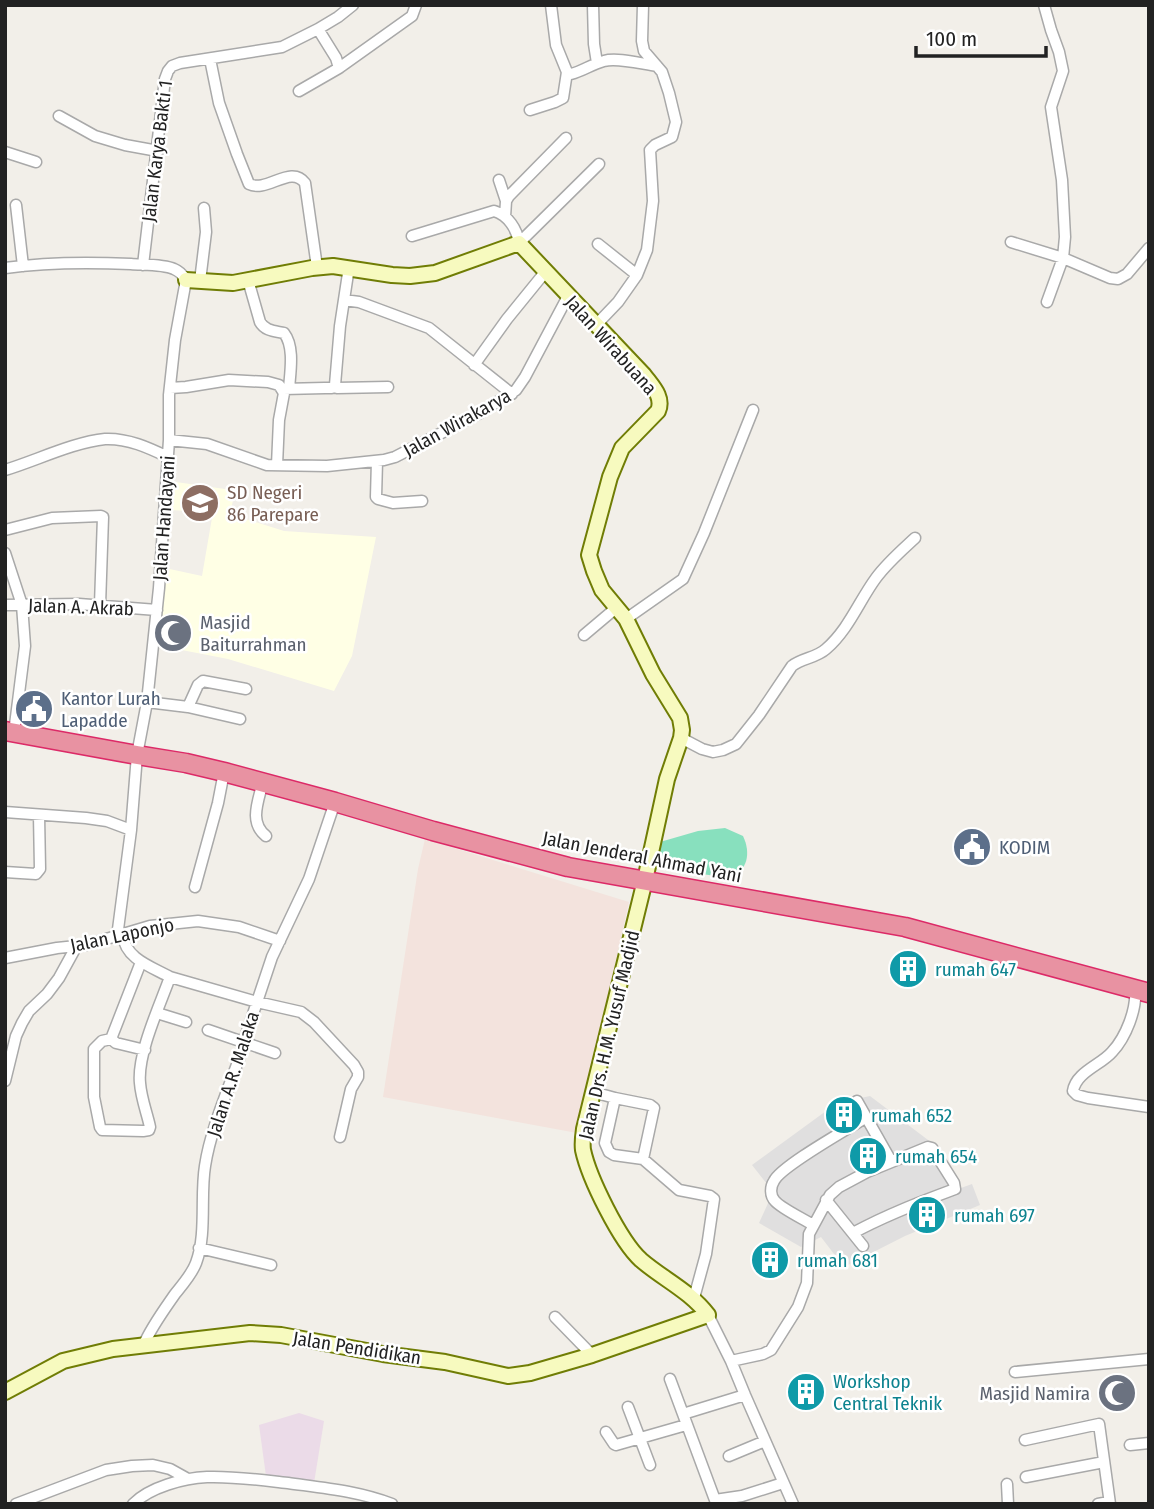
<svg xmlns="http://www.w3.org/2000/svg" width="1154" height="1509" font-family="'Fira Sans Condensed',sans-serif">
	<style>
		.residential { fill: #e0dfdf }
		.industrial { fill: #ebdbe8 }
		.education { fill: #ffffe5 }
		.military { fill: #f3e3dd }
		.pitch { fill: #88e0be }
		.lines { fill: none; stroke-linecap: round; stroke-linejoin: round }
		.street-casing { stroke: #a9a9a9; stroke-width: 13 }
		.secondary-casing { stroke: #707d05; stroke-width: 18 }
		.highway-casing { stroke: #dc2a67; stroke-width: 21 }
		.street { stroke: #fff; stroke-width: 10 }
		.secondary { stroke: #f7fabf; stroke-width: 14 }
		.highway { stroke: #e892a2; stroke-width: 18 }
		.labels { text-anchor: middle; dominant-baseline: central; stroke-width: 5; stroke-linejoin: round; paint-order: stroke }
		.street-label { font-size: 19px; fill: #222; stroke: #fff }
		.education-label { font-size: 19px; fill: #785e54; stroke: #fff; text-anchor: start }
		.worship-label { font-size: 19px; fill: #5b616d; stroke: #fff; text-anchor: start }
		.service-label { font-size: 19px; fill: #4e5e75; stroke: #fff; text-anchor: start }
		.culture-label { font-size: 19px; fill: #0d838f; stroke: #fff; text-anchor: start }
	</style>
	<rect width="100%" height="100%" fill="#f2efe9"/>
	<path class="residential" d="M870 1096 932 1143 961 1188 972 1184 980 1205 905 1236 844 1267 821 1237 801 1247 759 1223 769 1201 767 1184 752 1165 837 1103Z"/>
	<path class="industrial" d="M299 1413 324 1421 314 1483 266 1476 259 1425Z"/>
	<path class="education" d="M169 481 225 489 234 496 230 514 284 531 376 537 352 656 334 691 228 659 156 645 165 568 202 576 213 512 168 510Z"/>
	<path class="military" d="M425 839 629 902 577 1133 383 1097 418 869Z"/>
	<path class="pitch" d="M725 828 743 836C751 853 748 870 730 878L652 867 660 842 698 831Z"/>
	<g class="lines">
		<defs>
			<path id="street" d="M551 5 556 45 567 72 571 74C583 71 592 64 604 61 617 57 642 64 657 66
				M593 5 594 44 597 63
				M1044 5 1051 30 1059 52 1063 71 1051 107 1062 180 1065 237 1063 258 1047 302
				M210 59 219 103 237 154 249 184C267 193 291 164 305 183L317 267
				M339 68 412 16 416 5
				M299 91 339 68 336 58 318 29
				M530 110 555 102 563 98 567 72
				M59 116 95 136 125 145 158 151
				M5 152 36 162
				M499 180 506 201
				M16 205 23 266
				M505 217 506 201 509 196 566 138
				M412 236 494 211C508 215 517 229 519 243L599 164
				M1011 242 1063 258 1110 278 1118 279 1127 274 1149 248
				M598 244 637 275
				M143 265 165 79 168 71 172 66 180 63 282 47 318 29 338 17 353 5
				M5 268C47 262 89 262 131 264 143 265 163 264 174 269 179 271 183 275 186 280L175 340 169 395V440L159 588 147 702 137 755 131 830 117 937
				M248 280 260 322C265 331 275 331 284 333 295 347 290 373 289 389
				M200 281 206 232 204 208
				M344 300 359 302 429 328 512 394
				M596 325 618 302 637 275 647 250 653 201 650 150 655 145 672 137 676 122 669 93 662 72 644 51 642 41 643 5
				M474 365 507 319 546 271
				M333 387 337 388 388 387
				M170 388 186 387 229 380 268 382 279 385 284 393 279 420 277 465
				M283 389 325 388H332L335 385 340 326 349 267
				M169 440 207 444 267 465 327 466 384 460 395 457 480 413 516 390 525 377 568 296
				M377 461 376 497 378 499 393 503 422 501
				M5 470C35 461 74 442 105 439 128 438 149 448 168 457
				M5 530 52 518 101 516 103 517 100 605
				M5 553 22 605 25 646 14 733
				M5 605 79 604 157 610
				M626 619 683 579 704 533 753 410
				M584 635 616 608
				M147 702 188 707 240 719
				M188 707 198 685 203 681 246 689
				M681 738 702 749 713 752 723 750 736 744 759 715 792 666C802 658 816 658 826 649 849 629 859 601 876 578 887 563 901 551 915 538
				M263 781C259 800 248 822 266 836
				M5 812 86 818 107 821 131 830
				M5 872 36 874 40 869 39 815
				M195 887 218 803 224 772
				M123 935C125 959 152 967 170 977
				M5 958 57 948 86 945 150 926 198 921 239 927 280 941
				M141 962 111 1039 116 1043 145 1050
				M1135 989C1137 1009 1126 1037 1112 1052 1101 1065 1076 1072 1073 1091L1077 1095 1088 1098 1149 1107
				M157 1013 186 1022
				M208 1030 275 1053
				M111 1039 102 1041 94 1049V1097L100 1127 102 1130 143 1131 149 1130 150 1127C147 1113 141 1098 140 1083 137 1054 160 1005 170 977L257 1002 301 1012 314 1022 354 1065 358 1072V1077L351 1089 340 1137
				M5 1081 16 1036 22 1023 29 1011 47 994 59 978 76 947
				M593 1092 615 1098 605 1143 609 1152 614 1155 643 1159 679 1190 710 1196 714 1199 706 1254 694 1298
				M615 1098 650 1105 654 1108 643 1159
				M857 1101 891 1161
				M826 1200 863 1246
				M813 1225C804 1219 782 1209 775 1201 770 1196 770 1187 774 1181 781 1166 848 1129 865 1118
				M199 1248 271 1265
				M708 1315 731 1361 745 1395 793 1504
				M555 1317 592 1355
				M144 1344C152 1326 164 1310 175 1294 183 1284 192 1274 196 1263 207 1234 200 1196 205 1166 211 1126 232 1081 245 1042L246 1035 272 957 309 879 335 802
				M731 1361 763 1354 771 1350 798 1307 807 1283 809 1234 830 1195 839 1187 867 1172 928 1147 932 1148 954 1183 955 1189C920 1202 886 1215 853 1233
				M1015 1372 1149 1359
				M670 1379 715 1500 742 1496 783 1483
				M628 1407 650 1465
				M683 1414 745 1395
				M606 1432 614 1444 616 1445 686 1425
				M1025 1440 1099 1424 1110 1504
				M1130 1445 1149 1443
				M729 1456 765 1441
				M1026 1477 1104 1462
				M1007 1484 1008 1504
				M16 1504 106 1470 132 1466 153 1465 170 1469 188 1479
				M133 1504C150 1487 184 1478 207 1477 234 1476 261 1480 288 1483 324 1488 358 1491 392 1504
				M1098 1504 1109 1502"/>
			<path id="secondary" d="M5 1392 63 1361 113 1349 250 1333 281 1335 383 1354 445 1362 508 1376 530 1373 592 1355 708 1315C690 1291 663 1279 641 1260 620 1241 589 1178 583 1150 582 1143 583 1136 584 1129L645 880 667 779 681 738 682 730 680 718 653 674 626 619 602 590 594 571 589 555 610 477 622 448 658 411C664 397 652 386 644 375L519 243 435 273 410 276 392 275 333 266 312 268 233 283 186 280"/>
			<path id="highway" d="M5 731 137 755 186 763 224 772 335 802 433 831 568 867 905 927 1149 993"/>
		</defs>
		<use href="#street" class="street-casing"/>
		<use href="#secondary" class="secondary-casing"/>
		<use href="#highway" class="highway-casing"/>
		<use href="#street" class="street"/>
		<use href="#secondary" class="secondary"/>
		<use href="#highway" class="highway"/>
	</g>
	<defs>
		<symbol id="school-disc" viewBox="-11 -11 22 22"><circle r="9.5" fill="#8d6e63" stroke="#fff"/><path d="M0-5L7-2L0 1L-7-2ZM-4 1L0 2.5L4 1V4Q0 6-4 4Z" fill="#fff"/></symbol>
		<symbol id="mosque-disc" viewBox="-11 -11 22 22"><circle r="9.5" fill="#6b7280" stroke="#fff"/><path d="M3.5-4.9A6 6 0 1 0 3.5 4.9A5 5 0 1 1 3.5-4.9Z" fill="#fff"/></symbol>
		<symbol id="civic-disc" viewBox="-11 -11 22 22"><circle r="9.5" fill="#5c6f8a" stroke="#fff"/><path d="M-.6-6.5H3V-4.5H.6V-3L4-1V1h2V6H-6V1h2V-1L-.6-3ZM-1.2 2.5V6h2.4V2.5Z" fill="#fff"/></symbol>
		<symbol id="building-disc" viewBox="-11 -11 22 22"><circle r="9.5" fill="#0f9aa8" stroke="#fff"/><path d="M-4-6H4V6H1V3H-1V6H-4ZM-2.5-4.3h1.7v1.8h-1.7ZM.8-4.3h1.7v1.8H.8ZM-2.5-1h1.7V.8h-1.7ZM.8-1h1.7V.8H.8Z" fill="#fff"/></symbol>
	</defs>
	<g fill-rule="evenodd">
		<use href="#school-disc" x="178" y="481" width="44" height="44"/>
		<use href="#mosque-disc" x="151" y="611" width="44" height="44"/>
		<use href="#civic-disc" x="12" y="687" width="44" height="44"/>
		<use href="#civic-disc" x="950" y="825" width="44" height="44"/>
		<use href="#building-disc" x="886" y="947" width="44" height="44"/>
		<use href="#building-disc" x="822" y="1093" width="44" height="44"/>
		<use href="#building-disc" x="846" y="1134" width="44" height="44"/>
		<use href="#building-disc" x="905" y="1193" width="44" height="44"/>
		<use href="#building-disc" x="748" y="1238" width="44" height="44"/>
		<use href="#building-disc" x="784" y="1370" width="44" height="44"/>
		<use href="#mosque-disc" x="1095" y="1371" width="44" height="44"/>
	</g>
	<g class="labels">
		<g class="street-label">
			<text transform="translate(157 151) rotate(-83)">Jalan Karya Bakti 1</text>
			<text transform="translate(611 345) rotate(48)">Jalan Wirabuana</text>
			<text transform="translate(457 423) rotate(-29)">Jalan Wirakarya</text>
			<text transform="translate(164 518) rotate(-86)">Jalan Handayani</text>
			<text transform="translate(81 607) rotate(2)">Jalan A. Akrab</text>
			<text transform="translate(642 857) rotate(11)">Jalan Jenderal Ahmad Yani</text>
			<text transform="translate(122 935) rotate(-12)">Jalan Laponjo</text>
			<text transform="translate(609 1035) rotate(-77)">Jalan Drs. H.M. Yusuf Madjid</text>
			<text transform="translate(233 1074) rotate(-72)">Jalan A.R. Malaka</text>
			<text transform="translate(357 1348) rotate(9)">Jalan Pendidikan</text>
		</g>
		<g class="education-label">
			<text x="227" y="492">SD Negeri<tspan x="227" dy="22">86 Parepare</tspan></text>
		</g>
		<g class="worship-label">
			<text x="200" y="622">Masjid<tspan x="200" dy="22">Baiturrahman</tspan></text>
			<text x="1090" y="1393" text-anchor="end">Masjid Namira</text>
		</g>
		<g class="service-label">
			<text x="61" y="698">Kantor Lurah<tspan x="61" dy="22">Lapadde</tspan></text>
			<text x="999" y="847">KODIM</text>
		</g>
		<g class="culture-label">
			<text x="935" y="969">rumah 647</text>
			<text x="871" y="1115">rumah 652</text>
			<text x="895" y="1156">rumah 654</text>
			<text x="954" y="1215">rumah 697</text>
			<text x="797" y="1260">rumah 681</text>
			<text x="833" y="1381">Workshop<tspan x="833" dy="22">Central Teknik</tspan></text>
		</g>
	</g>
	<rect width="1154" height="1509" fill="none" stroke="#222222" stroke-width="14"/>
	<path d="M916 46v10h130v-10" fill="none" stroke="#222222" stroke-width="3.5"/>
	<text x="926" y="46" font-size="21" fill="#222222" stroke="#ffffff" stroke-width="5" paint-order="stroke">100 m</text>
</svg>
